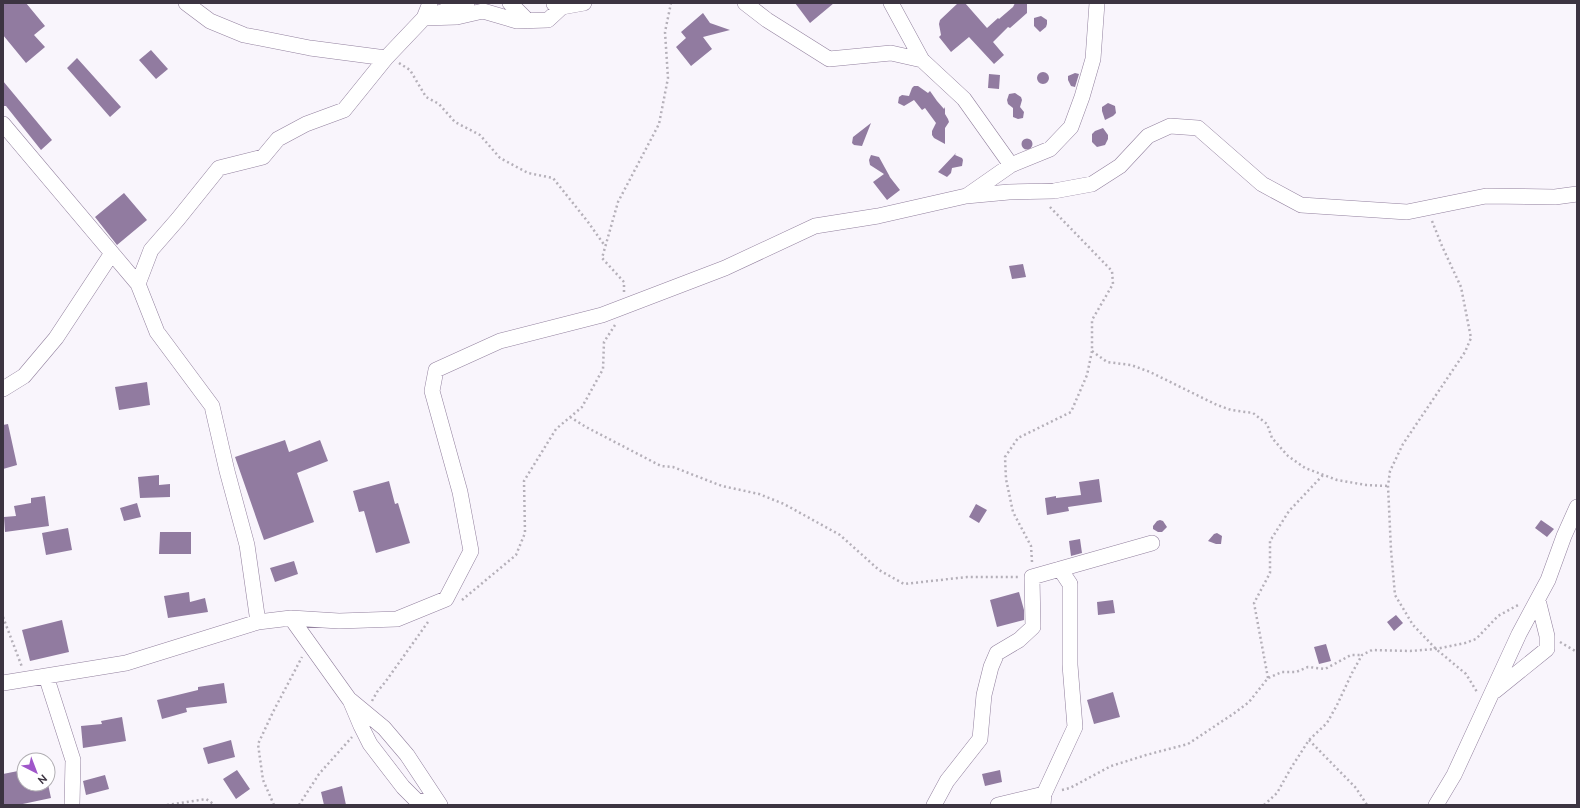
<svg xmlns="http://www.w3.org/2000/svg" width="1580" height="808" font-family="Ubuntu,sans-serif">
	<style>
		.building { fill: #917ba0 }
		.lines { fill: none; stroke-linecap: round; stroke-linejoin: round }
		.minor-casing { stroke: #92809e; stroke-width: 16 }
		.path { stroke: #b5b0b9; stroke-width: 2.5; stroke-dasharray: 2 3; stroke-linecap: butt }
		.minor { stroke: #fff; stroke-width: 15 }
	</style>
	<rect width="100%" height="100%" fill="#f9f5fc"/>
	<path class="building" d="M3 3H26L45 26 34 35 45 47 26 63 3 35Z
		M795 3H834L810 23Z
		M958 3H965L987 28 998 18 999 19 1013 7 1015 3H1027V13L1010 28 1008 27 993 42 1004 55 994 64 969 37 951 52 939 37 941 35 939 24 940 20Z
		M703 13 710 23 730 30 703 37 712 49 691 66 676 47 686 38 681 32Z
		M1041 16 1047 20V24L1046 27 1040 32 1034 26V18Z
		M151 50 168 69 156 79 139 60Z
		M77 58 121 107 110 117 67 68Z
		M1037 78a6 6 0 1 1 12 0a6 6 0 1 1-12 0Z
		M1075 73 1079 74 1075 87 1071 86 1068 80V76Z
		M989 74 1000 75 999 89 988 88Z
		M3 81 52 140 41 150 6 106H3Z
		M914 86H918L928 93 930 91 937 101 944 109 945 107V114L948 119 949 122 945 128V144L934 138 932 135V131L936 123 925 108 922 110 914 100 904 106 898 103 899 97 902 95 909 96 912 88Z
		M1015 93 1021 97 1022 100 1020 107 1024 112 1023 118 1018 119 1013 117V108L1008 104 1007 100 1009 94Z
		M1108 103 1115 106 1116 113 1113 116 1105 120 1102 111V107Z
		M871 123 862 146 854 145 852 143 853 137Z
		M1103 128 1108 135V139L1105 145 1097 147 1092 142V134L1095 131Z
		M1021.5 144a5.5 5.5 0 1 1 11 0a5.5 5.5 0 1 1-11 0Z
		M956 153 955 155 962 158 963 160 962 166 952 168 951 173 947 177 938 172Z
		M871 155 879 157 890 177 889 176 900 190 887 200 873 182 884 174 870 165 869 160Z
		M124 193 147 220 117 245 95 217Z
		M1023 264 1026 277 1012 279 1009 266Z
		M147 382 150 405 119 410 115 387Z
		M8 424 17 465 3 469V425Z
		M285 440 289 452 320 440 328 461 297 473 314 522 264 540 235 457Z
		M159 475V485L170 484V497L140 498 138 477Z
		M1099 479 1102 502 1068 507 1069 511 1047 515 1045 498 1056 496V498L1081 495 1079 482Z
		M389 481 395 504 398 503 410 543 376 553 364 511 359 512 353 491Z
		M45 496 49 526 5 532 4 517 16 516 14 506 31 503V498Z
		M137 503 141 517 124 521 120 508Z
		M976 504 987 510 979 523 969 517Z
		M1160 520 1163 521 1167 527 1162 532H1158L1153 529V526L1157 521Z
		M1541 520 1554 529 1547 537 1535 528Z
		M68 528 72 550 46 555 42 533Z
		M160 532H191V554H159Z
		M1217 533 1222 536 1221 544H1216L1208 541 1214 534Z
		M1080 539 1082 553 1071 556 1069 541Z
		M294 561 298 574 275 582 270 568Z
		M189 592 190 602 205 598 208 612 168 618 164 596Z
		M1019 592 1024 610V620L997 627 990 600Z
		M1113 600 1115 613 1098 615 1097 602Z
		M1396 615 1403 623 1394 631 1387 622Z
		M62 620 69 652 30 661 22 630Z
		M1326 644 1331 661 1319 664 1314 647Z
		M224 683 227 703 186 708 187 712 162 719 157 700 198 690V687Z
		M1113 692 1120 717 1094 724 1087 700Z
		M122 717 126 741 83 748 81 726 102 724 101 721Z
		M231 740 235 757 208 764 203 748Z
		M237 770 250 789 236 799 223 779Z
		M1000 770 1002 782 985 786 982 774Z
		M18 771 20 781 24 780V784H48L51 798 18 805H3V774Z
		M105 775 109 789 86 795 83 781Z
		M342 786 346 805H324L321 792Z"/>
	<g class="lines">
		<defs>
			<path id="minor" d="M186 3 210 21 244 35 310 48 386 58
				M430 3 424 18 457 17 483 11 517 21 548 20 562 7
				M510 3 528 21
				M745 3 767 20 829 59 891 53 922 60
				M891 3 922 60 964 99 1011 165
				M554 4 562 7 584 3
				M3 124 138 284 157 332 212 406 227 471 247 545 258 622
				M968 195 1011 165 1050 149 1071 127 1082 97 1093 59 1097 3
				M138 284 151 250 178 219 219 168 263 157 278 139 306 124 344 110 386 58 424 18 467 3
				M3 389 24 376 56 338 112 253
				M291 618 349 699 384 728 407 755 440 805
				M46 676 73 760 72 805
				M3 683 126 663 258 622 291 618 339 621 397 619 446 599 471 551 460 492 432 391 436 370 500 341 602 315 725 268 815 226 878 216 966 196 1009 192 1054 191 1092 184 1120 166 1148 136 1170 126 1198 128 1262 184 1301 205 1407 212 1486 196 1555 197 1577 194
				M1495 691 1547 649V636L1538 600
				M350 700 361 726 370 744 403 787 416 800 438 805
				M934 805 947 781 980 739 984 695 991 667 997 653 1019 640 1033 627 1032 577 1152 543
				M998 805 1044 794
				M1043 805 1044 794 1075 727 1070 665V584L1060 569
				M1436 805 1454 775 1519 634 1548 580 1564 536 1577 507"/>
		</defs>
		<use href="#minor" class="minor-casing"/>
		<path class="path" d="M399 63 410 70 426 97 439 104 455 122 480 135 500 158 528 173 553 178 588 222 605 246
			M1432 221 1442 246 1461 287 1471 338 1465 352 1403 444 1390 471 1388 486 1391 550 1395 595 1413 625 1436 649 1466 674 1477 692
			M624 292V282L602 258 618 202 659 124 668 78 665 32 671 3
			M1092 351 1107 362 1131 365 1150 372 1217 405 1231 410 1253 413 1267 424 1272 438 1288 456 1305 468 1337 480 1366 485 1388 486
			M570 417 586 427 661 466 673 467 722 486 759 494 784 504 840 535 879 570 904 584 967 577H1018
			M1032 562 1031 546 1013 512 1006 479 1005 457 1018 438 1071 412 1087 375 1092 351V320L1113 284 1112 271 1048 205
			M462 600 516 555 525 533 524 481 556 429 582 407 603 369 604 342 615 325
			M3 617 22 667
			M1560 642 1577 652
			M1268 678 1254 603 1270 573V541L1289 511 1323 475
			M372 701 377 692 386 681 428 622
			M1309 740 1356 788 1367 805
			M1062 790 1070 788 1111 766 1146 755 1188 744 1233 714 1249 702 1268 678 1282 672H1296L1308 667 1325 669 1351 655H1362
			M167 805 206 799 215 805
			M274 805 263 780 258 744 273 712 302 657
			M299 805 319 774 352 737
			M1264 805 1277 793 1291 768 1309 740 1327 723 1337 705 1352 673 1362 655 1372 650 1410 651 1436 649 1465 643 1476 639 1498 616 1518 605"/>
		<use href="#minor" class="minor"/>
	</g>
	<rect width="1580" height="808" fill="none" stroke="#3c3441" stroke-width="8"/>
	<g transform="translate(36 772) rotate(138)"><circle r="19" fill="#ffffff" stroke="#b1aeb3"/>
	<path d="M0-3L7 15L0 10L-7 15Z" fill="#9f56c9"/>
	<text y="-6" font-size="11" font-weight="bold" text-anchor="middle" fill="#3c3441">N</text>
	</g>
</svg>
